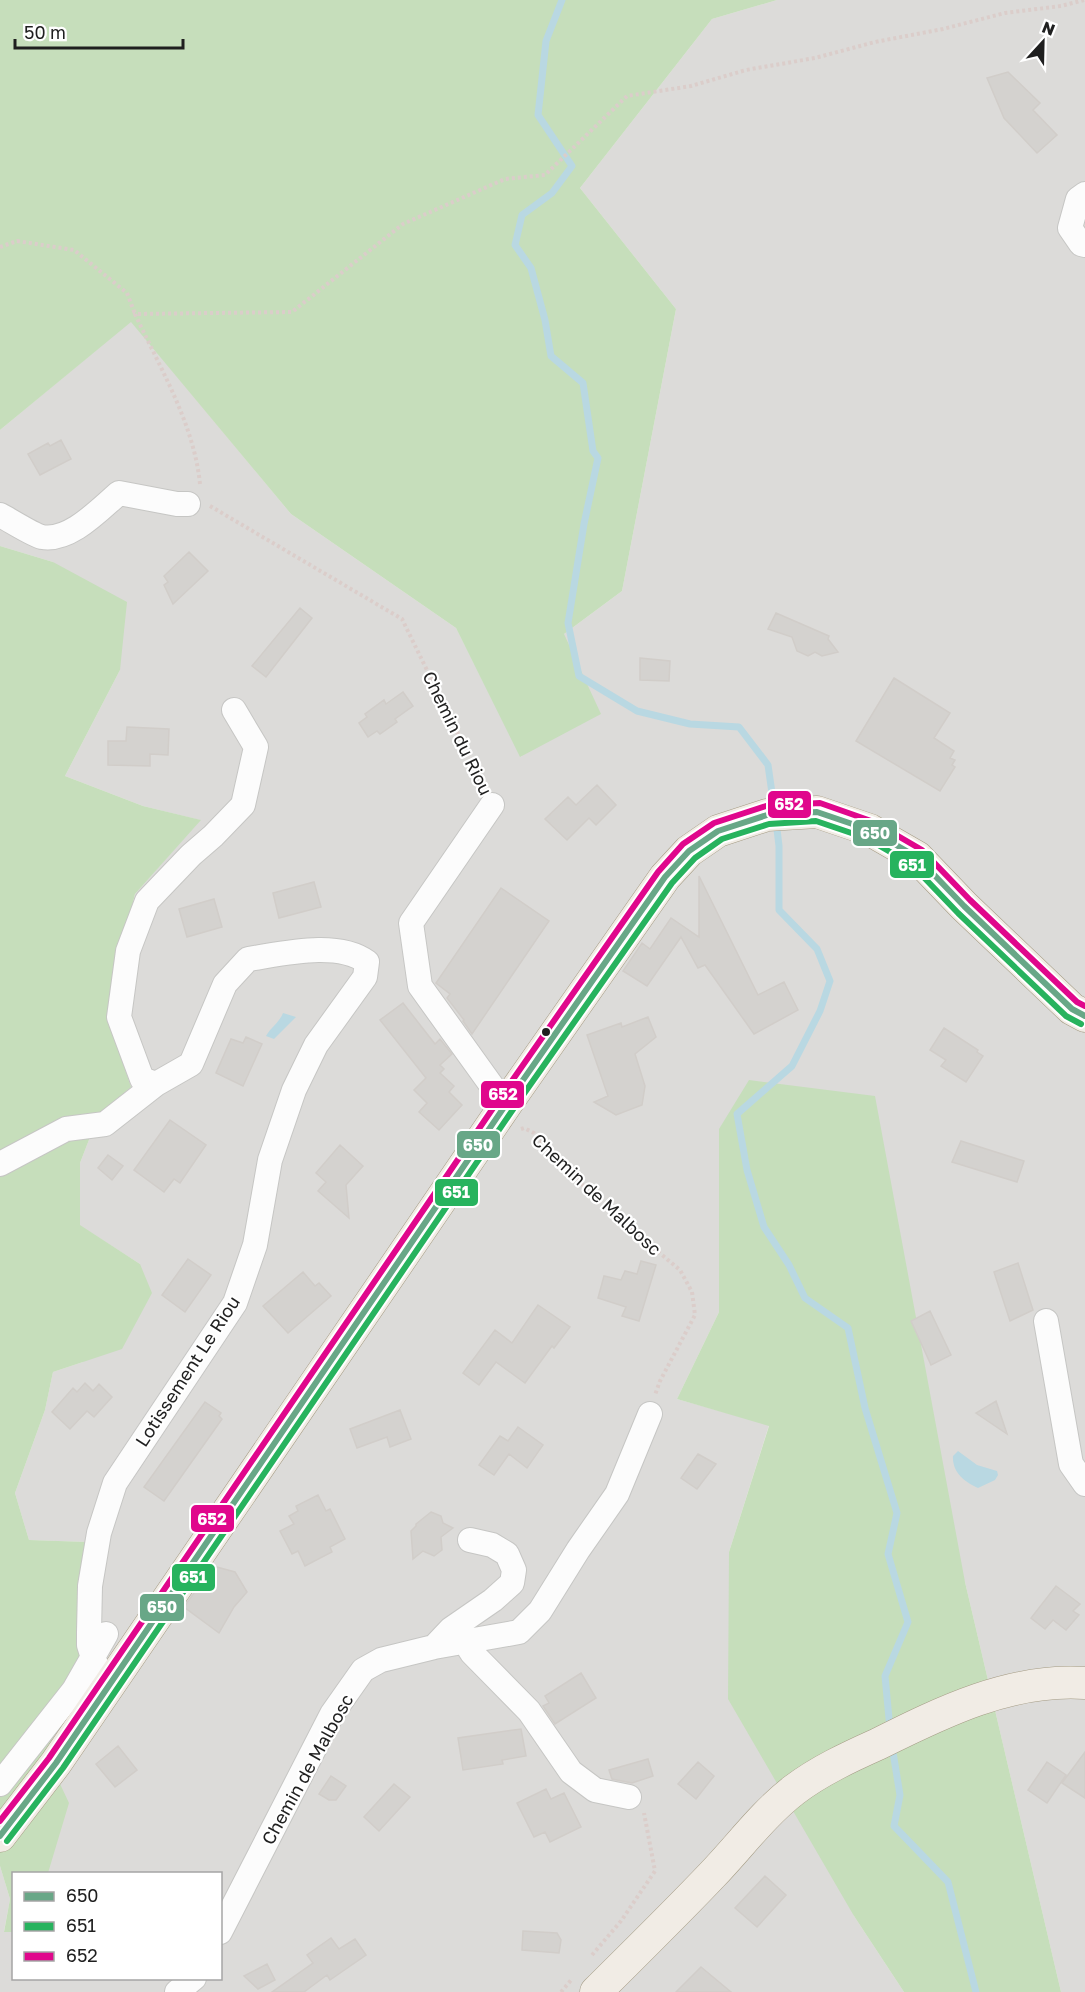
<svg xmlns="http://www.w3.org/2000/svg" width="1085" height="1992" font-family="'Golos Text',sans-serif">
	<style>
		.residential { fill: #dcdbd9 }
		.forest { fill: #c6debb }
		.water { fill: #b9d8e2 }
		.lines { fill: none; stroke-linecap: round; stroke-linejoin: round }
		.stream { stroke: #b9d8e2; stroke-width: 7 }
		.building { fill: #d4d2cf; stroke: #d1cdc9; stroke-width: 1.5 }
		.minor-casing { stroke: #c6c6c4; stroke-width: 26 }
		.major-casing { stroke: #a49b84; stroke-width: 33 }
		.path { stroke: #dbcdca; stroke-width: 4; stroke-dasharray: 3 3; stroke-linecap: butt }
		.minor { stroke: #fcfcfc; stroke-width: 24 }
		.major { stroke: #f1ece5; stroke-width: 32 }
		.bus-1-casing { stroke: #fff; stroke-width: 10 }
		.bus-2-casing { stroke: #fff; stroke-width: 10 }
		.bus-3-casing { stroke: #fff; stroke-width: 10 }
		.bus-1 { stroke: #68a787; stroke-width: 6 }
		.bus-2 { stroke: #27b35e; stroke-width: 6 }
		.bus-3 { stroke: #e0078c; stroke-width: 6 }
		.bus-dot { fill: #1f1f1f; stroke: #fff; stroke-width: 2 }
		.labels { text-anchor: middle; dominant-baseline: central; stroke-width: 4.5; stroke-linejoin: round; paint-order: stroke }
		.street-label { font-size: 18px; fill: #1f1f1f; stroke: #fff }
		.line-badge { stroke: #fff; stroke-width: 2 }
		.badge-label { font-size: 16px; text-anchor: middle; font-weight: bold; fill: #fff }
	</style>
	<rect width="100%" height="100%" fill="#edece8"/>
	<path class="residential" d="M777 0H1085V1992H1061L965 1582 719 1129V1312L677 1399 769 1425 729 1552 854 1916 904 1992H0V1866L10 1899 4 1931 13 1932 14 1978H220V1874L48 1873 46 1754 88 1542 29 1540 15 1493 45 1410 53 1372 83 1362 140 1264 79 1225 80 1163 99 1114 114 1037 118 964 135 894 200 820 143 806 65 776 120 670 53 562 0 546V430L131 321 291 514 456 628 521 757 564 634 622 591 676 309 580 188 712 19Z"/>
	<path class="forest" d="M0 0H777L712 19 580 188 676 309 622 591 564 634 601 714 520 757 456 628 291 514 131 322 0 430Z
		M0 546 53 562 127 602 120 670 65 776 143 806 201 820 135 894 118 964 114 1037 131 1087 99 1114 80 1163V1225L140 1264 152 1293 122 1349 53 1372 45 1410 15 1493 29 1540 88 1542 85 1664 46 1754 69 1803 48 1873 14 1874 13 1932H4L10 1899 0 1866Z
		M749 1080 875 1096 965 1582 1061 1992H904L854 1916 728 1699 729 1552 769 1426 677 1399 719 1312V1129Z"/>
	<path class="water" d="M283 1013 296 1017 274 1039 266 1036C271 1027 279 1023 283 1013Z
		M958 1451 977 1465 997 1471 998 1475 995 1480 978 1488C964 1482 952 1472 953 1456Z"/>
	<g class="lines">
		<path class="stream" d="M562 0 546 41 538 115 572 166 552 193 522 215 515 245 531 268 545 320 551 356 583 383 593 451 598 458 584 524 568 623 579 676 637 711 690 724 739 727 768 765 774 807
			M776 821 779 846V910L817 949 830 981 820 1011 792 1066 737 1114 747 1170 764 1227 789 1265 805 1298 848 1328 865 1408 897 1513 888 1554 908 1622 885 1676 890 1729
			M892 1746 900 1795 894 1826 948 1882 976 1992"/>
	</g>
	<path class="building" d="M1008 72 1040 103 1033 110 1057 135 1037 153 1004 118 987 78Z
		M61 440 71 459 40 475 28 454 48 443 50 446Z
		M189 552 208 571 173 604 164 585 168 582 164 576Z
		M300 608 312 618 266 677 252 666Z
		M776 613 829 636 828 639 838 652 822 656 815 652 808 656 797 651 792 637 768 629Z
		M640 658 670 661 669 681 640 680Z
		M894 678 950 713 934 738 954 751 950 758 955 760 952 765 955 767 940 791 856 741Z
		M403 692 413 706 395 719 397 722 380 734 377 731 368 737 359 723 367 717 365 714 384 700 386 704Z
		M127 727 169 729 168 755 150 754V766L108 765V741H126Z
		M597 785 616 805 596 825 589 818 567 840 545 819 568 797 576 805Z
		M699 876 758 995 784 982 798 1010 754 1034 705 965 698 968 681 937 647 986 623 971 642 943 650 949 671 918 699 937Z
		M314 882 321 907 279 918 273 893Z
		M501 888 549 921 472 1034 463 1021 464 1020 447 998 450 994 436 983Z
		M214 899 222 927 187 937 179 909Z
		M403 1003 435 1044 440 1039 452 1054 440 1065 444 1069 440 1073 454 1086 449 1092 462 1105 439 1130 419 1112 427 1103 414 1090 426 1078 380 1020Z
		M648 1017 656 1037 635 1054 645 1086 642 1105 616 1115 594 1102 608 1096 587 1035 621 1023 622 1027Z
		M944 1028 978 1050 977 1052 983 1056 966 1082 941 1066 946 1060 930 1050Z
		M246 1037 262 1044 243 1086 216 1073 231 1039 243 1043Z
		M170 1120 206 1145 180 1183 174 1179 164 1192 134 1170Z
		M961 1141 1024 1161 1017 1182 952 1162Z
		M340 1145 363 1166 346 1185 349 1218 318 1191 326 1182 316 1173Z
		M108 1155 123 1166 112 1180 98 1168Z
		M188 1259 211 1275 185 1312 162 1295Z
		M641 1261 656 1265 639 1321 622 1316 626 1307 598 1298 604 1276 621 1280 625 1271 637 1274Z
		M1018 1263 1033 1310 1010 1321 994 1272Z
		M303 1272 315 1286 319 1283 331 1296 288 1333 263 1306Z
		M538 1305 570 1327 554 1348 552 1346 525 1383 496 1362 479 1385 463 1373 495 1330 512 1343Z
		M930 1311 951 1355 931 1365 911 1321Z
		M85 1383 93 1391 99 1384 112 1397 94 1417 87 1411 70 1429 52 1412 73 1388 77 1392Z
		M996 1401 1007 1434 976 1413Z
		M205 1402 221 1413 219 1416 222 1419 164 1501 144 1487Z
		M400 1410 411 1439 390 1447 387 1437 357 1448 350 1429Z
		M518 1427 543 1445 527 1468 509 1454 494 1475 479 1465 500 1436 508 1441Z
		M698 1454 716 1464 697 1489 681 1478Z
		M318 1495 326 1511 330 1509 345 1539 330 1547 332 1552 305 1566 298 1551 292 1554 280 1531 294 1524 289 1516 298 1511 296 1506Z
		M431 1512 441 1516 443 1523 453 1528 441 1537 442 1550 434 1556 423 1551 413 1559 411 1531 416 1526V1524Z
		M213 1566 235 1572 247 1592 234 1607 219 1633 184 1607Z
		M1056 1586 1080 1604 1073 1611 1079 1615 1066 1630 1053 1620 1045 1629 1031 1618Z
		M581 1673 596 1698 555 1724 543 1706 549 1703 545 1696Z
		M521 1729 526 1756 502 1760 503 1764 463 1770 458 1738Z
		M118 1746 137 1770 115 1787 96 1764Z
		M1085 1752V1798L1062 1783Z
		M648 1759 653 1776 632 1783 612 1779 609 1770Z
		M698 1762 714 1776 696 1799 678 1784Z
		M1047 1762 1066 1775 1047 1803 1028 1790Z
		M331 1776 346 1786 336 1800H329L319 1794Z
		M394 1784 410 1797 379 1831 364 1817Z
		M546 1789 551 1799 564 1793 581 1827 550 1842 545 1832 534 1837 517 1803Z
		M765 1876 786 1895 757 1927 735 1908Z
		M523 1931 557 1933 561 1940 559 1953 522 1950Z
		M331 1938 339 1949 355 1939 366 1955 330 1980 327 1975 304 1992H272L313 1963 307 1955Z
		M267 1964 275 1980 258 1989 244 1976Z
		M701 1967 731 1992H676Z"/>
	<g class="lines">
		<defs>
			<path id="minor" d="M1085 194 1078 199 1070 228 1081 244 1085 245
				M0 515C10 520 33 535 42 537 70 542 100 509 119 493L177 504H188
				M492 805 411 923 420 986 494 1089 509 1100
				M0 1164 66 1129 105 1124 156 1084
				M1046 1321 1071 1464 1085 1484
				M465 1642 472 1653 529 1711 571 1772 595 1790 629 1797
				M434 1647 451 1629 493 1600 512 1583 514 1570 507 1554 492 1545 470 1540
				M110 1682 100 1672 93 1658 89 1645V1632L90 1586 99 1533 115 1483 235 1303 255 1245 270 1160 294 1090 316 1045 365 977 367 962C337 940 282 954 248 959L225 984 191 1064 156 1084 142 1079 119 1017 128 951 147 901 191 855 213 836 243 805 256 747 234 710
				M0 1784 74 1690 106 1634
				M220 1932 332 1714 363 1670 381 1660 434 1647 519 1632 540 1611 578 1550 617 1494 650 1414
				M177 1992 194 1978"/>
			<path id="major" d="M0 1836 56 1763 509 1100 665 877 689 851 718 831 767 815 817 812 870 830 917 857 964 906 1072 1009 1085 1016
				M596 1992C635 1953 674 1915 712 1875 739 1847 763 1814 794 1790 819 1771 849 1757 878 1744 942 1712 1011 1678 1085 1683"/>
		</defs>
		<use href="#minor" class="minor-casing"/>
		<use href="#major" class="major-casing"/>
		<path class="path" d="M0 247 17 241 74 250 127 293 135 314
			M200 484C194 424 160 368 135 314L292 312 403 224 505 179 545 175 627 96 691 86 746 70 815 58 875 42 943 29 1005 13 1061 6 1084 0
			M210 506 402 619 484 787
			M521 1129 524 1128 534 1133 572 1175 619 1219 680 1270 692 1292 695 1315 660 1381 655 1395
			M592 1955 621 1921 655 1871 644 1813
			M561 1992 572 1979"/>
		<use href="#minor" class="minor"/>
		<use href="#major" class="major"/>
		<defs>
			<path id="bus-1" d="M0 1836 56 1763 509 1100 665 877 689 851 718 831 767 815 817 812 870 830 917 857 964 906 1072 1009 1085 1016"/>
			<path id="bus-2" d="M7 1841 63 1768 516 1105 672 883 695 858 722 839 769 824 816 821 866 838 911 864 958 913 1066 1016 1081 1024"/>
			<path id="bus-3" d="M0 1821 49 1758 502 1095 658 872 683 844 714 823 766 806 820 803 874 822 922 850 970 900 1077 1002 1085 1006"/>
		</defs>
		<use href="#bus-1" class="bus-1-casing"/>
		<use href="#bus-2" class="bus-2-casing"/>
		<use href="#bus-3" class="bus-3-casing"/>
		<use href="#bus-1" class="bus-1"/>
		<use href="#bus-2" class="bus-2"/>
		<use href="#bus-3" class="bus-3"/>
	</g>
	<circle class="bus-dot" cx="546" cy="1032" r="5"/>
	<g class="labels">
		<g class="street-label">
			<text transform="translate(458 733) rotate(64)">Chemin du Riou</text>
			<text transform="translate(597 1194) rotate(43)">Chemin de Malbosc</text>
			<text transform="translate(187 1371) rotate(-57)">Lotissement Le Riou</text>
			<text transform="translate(307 1769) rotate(-61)">Chemin de Malbosc</text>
		</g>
	</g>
	<g class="line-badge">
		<rect x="767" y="790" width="45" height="29" rx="6" fill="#e0078c"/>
		<rect x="852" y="819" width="46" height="28" rx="6" fill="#68a787"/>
		<rect x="889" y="850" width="46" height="29" rx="6" fill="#27b35e"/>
		<rect x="480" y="1080" width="45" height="29" rx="6" fill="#e0078c"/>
		<rect x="456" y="1130" width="45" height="29" rx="6" fill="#68a787"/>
		<rect x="434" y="1178" width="45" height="29" rx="6" fill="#27b35e"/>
		<rect x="190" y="1504" width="45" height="29" rx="6" fill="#e0078c"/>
		<rect x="171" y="1563" width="45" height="29" rx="6" fill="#27b35e"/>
		<rect x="139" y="1593" width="46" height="29" rx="6" fill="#68a787"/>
	</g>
	<g class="badge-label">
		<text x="789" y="810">652</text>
		<text x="875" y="839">650</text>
		<text x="912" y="871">651</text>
		<text x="503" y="1100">652</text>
		<text x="478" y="1151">650</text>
		<text x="456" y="1198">651</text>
		<text x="212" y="1525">652</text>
		<text x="193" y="1583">651</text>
		<text x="162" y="1613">650</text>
	</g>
	<rect x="12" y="1872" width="210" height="108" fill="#ffffff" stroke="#a5a5a5" stroke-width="1.5"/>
	<rect x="24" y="1892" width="30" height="9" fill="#68a787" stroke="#a5a5a5" stroke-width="1.5"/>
	<text x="66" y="1902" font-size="18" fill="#1f1f1f">650</text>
	<rect x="24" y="1922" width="30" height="9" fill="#27b35e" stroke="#a5a5a5" stroke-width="1.5"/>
	<text x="66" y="1932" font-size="18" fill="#1f1f1f">651</text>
	<rect x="24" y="1952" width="30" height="9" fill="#e0078c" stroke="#a5a5a5" stroke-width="1.5"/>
	<text x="66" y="1962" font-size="18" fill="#1f1f1f">652</text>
	<g transform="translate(1043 42) rotate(22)" stroke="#ffffff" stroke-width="4.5" paint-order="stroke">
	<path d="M0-4.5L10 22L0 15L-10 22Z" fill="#1f1f1f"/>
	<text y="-9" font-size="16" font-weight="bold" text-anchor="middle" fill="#1f1f1f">N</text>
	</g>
	<path d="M15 39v9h168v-9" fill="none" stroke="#1f1f1f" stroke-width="3"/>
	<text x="24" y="39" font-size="18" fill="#1f1f1f" stroke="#ffffff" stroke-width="4.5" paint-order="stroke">50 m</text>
</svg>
